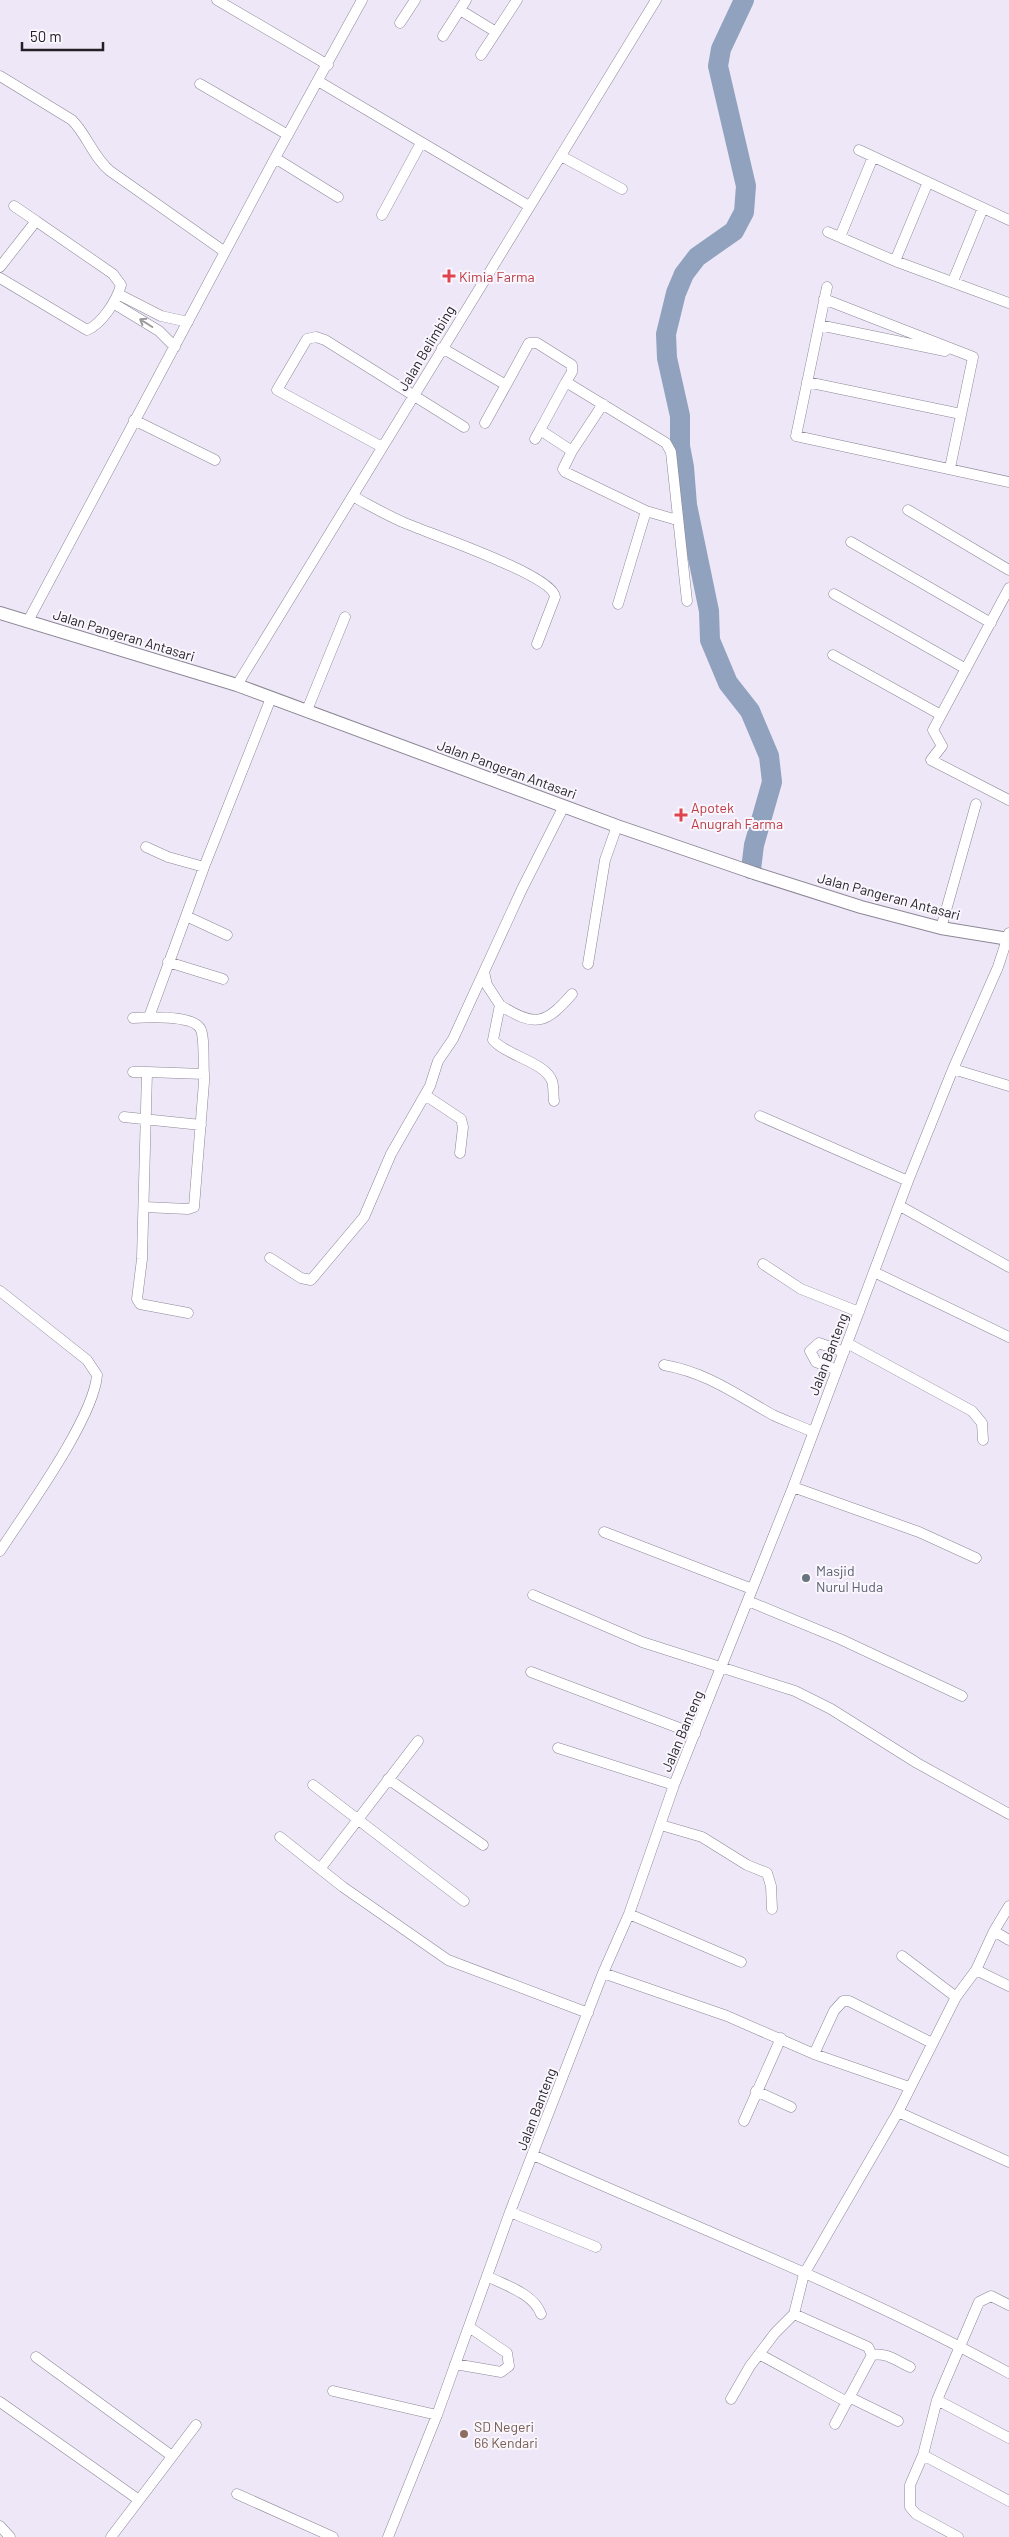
<svg xmlns="http://www.w3.org/2000/svg" width="1009" height="2537" font-family="Barlow,sans-serif">
	<style>
		.lines { fill: none; stroke-linecap: round; stroke-linejoin: round }
		.river { stroke: #90a2bd; stroke-width: 20 }
		.minor-casing { stroke: #8d8796; stroke-width: 11 }
		.tertiary-casing { stroke: #8d8796; stroke-width: 14 }
		.minor { stroke: #fff; stroke-width: 10 }
		.tertiary { stroke: #fff; stroke-width: 12 }
		.oneway { stroke: #9c9a9d }
		.health-dot { fill: #e0444e; stroke: #f9f6fd; stroke-width: 2 }
		.worship-dot { fill: #6b7280; stroke: #f9f6fd; stroke-width: 2 }
		.education-dot { fill: #8d6e63; stroke: #f9f6fd; stroke-width: 2 }
		.labels { text-anchor: middle; dominant-baseline: central; stroke-width: 4; stroke-linejoin: round; paint-order: stroke }
		.health-label { font-size: 14px; fill: #be3a42; stroke: #f9f6fd; text-anchor: start }
		.street-label { font-size: 14px; fill: #221f25; stroke: #f9f6fd }
		.worship-label { font-size: 14px; fill: #5b616d; stroke: #f9f6fd; text-anchor: start }
		.education-label { font-size: 14px; fill: #785e54; stroke: #f9f6fd; text-anchor: start }
	</style>
	<rect width="100%" height="100%" fill="#eee7f8"/>
	<g class="lines">
		<path class="river" d="M744 0 721 49 718 66 746 186 744 212 734 231 697 257 684 274 676 293 666 334 667 358 680 416V446L684 467 687 505 709 611 710 640 728 683 750 711 769 756 772 782 754 845 751 869"/>
		<defs>
			<path id="minor" d="M217 0 328 65
				M460 10 496 32
				M400 23 415 0
				M443 36 466 0
				M481 55 517 0
				M0 76 72 120C87 135 93 157 110 171L225 252
				M318 81 529 206
				M200 84 288 135
				M859 150 1009 220
				M561 156 622 189
				M275 158 338 197
				M928 182 895 261 1009 303
				M14 206 36 221
				M382 215 421 143
				M828 232 895 261
				M840 237 873 157
				M0 267 36 221 113 274 121 285C117 300 102 324 87 330L0 278
				M953 281 983 208
				M827 287 796 436 1009 482
				M118 294 161 316 188 322
				M824 299 973 357
				M113 303 159 331 175 347
				M819 325 945 351
				M442 348 506 385 529 343H537L572 365V372L566 382 666 443 671 452 687 601
				M566 382 540 430 572 451 563 469 565 472 646 511 618 604
				M807 382 961 414
				M134 420 215 460
				M485 423 506 385
				M535 439 540 430
				M382 447 277 390 307 339 316 337 325 340 464 427
				M572 451 603 404
				M950 468 973 357
				M354 497C371 506 388 516 405 523 430 534 553 575 555 597L537 644
				M908 510 1009 570
				M646 511 677 520
				M851 542 991 623
				M1009 588 933 730 942 746 931 760 1009 800
				M834 594 966 669
				M28 621 275 158 362 0
				M833 655 941 715
				M237 685 656 0
				M307 710 345 617
				M146 847 168 857 204 867
				M186 916 227 935
				M941 928 976 804
				M168 962 223 979
				M588 964 605 860 617 826
				M484 972 487 985 500 1005 493 1040C507 1056 545 1062 552 1081 554 1087 553 1094 554 1101
				M500 1005C535 1028 546 1024 572 994
				M149 1017 204 867 271 698
				M133 1018C148 1017 191 1015 200 1028 205 1035 203 1065 204 1074
				M953 1069 1009 1086
				M133 1072H147L142 1259 137 1299 140 1304 188 1313
				M425 1095 461 1119 463 1127 460 1153
				M760 1116 908 1181
				M124 1117 201 1125
				M900 1206 1009 1267
				M144 1207 188 1209 194 1207 204 1082V1074L147 1072
				M270 1258 301 1278 311 1280 364 1217 391 1154 430 1086 438 1061 453 1039 522 889 564 806
				M763 1264 801 1289 859 1312
				M874 1272 1009 1337
				M0 1291 87 1360 97 1375C94 1418 26 1511 0 1551
				M847 1343 972 1411 982 1423 983 1440
				M664 1365C708 1373 735 1394 773 1415 786 1421 800 1426 813 1432
				M837 1370 816 1362 810 1351 819 1343 844 1352
				M793 1487 919 1532 976 1558
				M604 1532 752 1589
				M533 1595 642 1642 795 1691 831 1709 917 1763 1009 1814
				M748 1601 840 1639 962 1696
				M531 1672 695 1734
				M558 1748 674 1785
				M388 1779 483 1845
				M313 1785 464 1901
				M661 1825 702 1837 747 1865 767 1873 771 1886 772 1909
				M280 1837 343 1887 448 1960 588 2013
				M320 1869 418 1741
				M629 1914 741 1962
				M994 1931 1009 1940
				M902 1956 956 1997
				M976 1970 1009 1986
				M603 1973 727 2016 814 2054
				M909 2087 814 2054 834 2011 843 2001H849L932 2043
				M756 2091 791 2107
				M898 2112 1009 2162
				M744 2121 781 2038
				M533 2155C692 2226 856 2289 1009 2373
				M510 2212 596 2247
				M487 2276C506 2286 533 2293 541 2314
				M794 2314 868 2347 872 2355 835 2424
				M759 2354 847 2402
				M872 2355C886 2352 897 2361 910 2367
				M36 2357 172 2456
				M455 2364 501 2372 509 2366 507 2353 469 2327
				M333 2391 437 2415
				M849 2397 898 2421
				M731 2399 750 2366 775 2333 794 2314 804 2274 898 2112 956 1997 976 1970 994 1931 1009 1906
				M937 2400 1009 2438
				M0 2402 139 2500
				M923 2455 1009 2501
				M237 2494 333 2537
				M0 2526 10 2537
				M111 2537 196 2425
				M388 2537 437 2415 510 2212 603 1973 629 1914 674 1785 793 1487 908 1181 953 1069 998 967 1009 933
				M958 2537 916 2514 910 2507V2485L923 2455 937 2400 979 2302 991 2296 1009 2305"/>
			<path id="tertiary" d="M0 613 237 685 617 826 754 873 861 907 941 928 1009 939"/>
		</defs>
		<use href="#minor" class="minor-casing"/>
		<use href="#tertiary" class="tertiary-casing"/>
		<use href="#minor" class="minor"/>
		<use href="#tertiary" class="tertiary"/>
	</g>
	<defs><path id="oneway-shaft" d="M-6 0H5M1.5-3L5.5 0L1.5 3" fill="none" stroke-width="1.6" stroke-linecap="round" stroke-linejoin="round" transform="scale(1.25)"/></defs>
	<use class="oneway" href="#oneway-shaft" transform="translate(146 323) rotate(-148)"/>
	<g class="health-dot">
		<path d="M446.5 268.5h5v5h5v5h-5v5h-5v-5h-5v-5h5z"/>
		<path d="M678.5 807.5h5v5h5v5h-5v5h-5v-5h-5v-5h5z"/>
	</g>
	<circle class="worship-dot" cx="806" cy="1578" r="5"/>
	<circle class="education-dot" cx="464" cy="2434" r="5"/>
	<g class="labels">
		<g class="health-label">
			<text x="459" y="276">Kimia Farma</text>
			<text x="691" y="807">Apotek<tspan x="691" dy="16">Anugrah Farma</tspan></text>
		</g>
		<g class="street-label">
			<text transform="translate(426 348) rotate(-59)">Jalan Belimbing</text>
			<text transform="translate(124 635) rotate(17)">Jalan Pangeran Antasari</text>
			<text transform="translate(507 769) rotate(20)">Jalan Pangeran Antasari</text>
			<text transform="translate(889 896) rotate(15)">Jalan Pangeran Antasari</text>
			<text transform="translate(828 1354) rotate(-69)">Jalan Banteng</text>
			<text transform="translate(682 1731) rotate(-67)">Jalan Banteng</text>
			<text transform="translate(536 2109) rotate(-69)">Jalan Banteng</text>
		</g>
		<g class="worship-label">
			<text x="816" y="1570">Masjid<tspan x="816" dy="16">Nurul Huda</tspan></text>
		</g>
		<g class="education-label">
			<text x="474" y="2426">SD Negeri<tspan x="474" dy="16">66 Kendari</tspan></text>
		</g>
	</g>
	<path d="M22 42v8h81v-8" fill="none" stroke="#221f25" stroke-width="2.5"/>
	<text x="30" y="42" font-size="15" fill="#221f25" stroke="#f9f6fd" stroke-width="4" paint-order="stroke">50 m</text>
</svg>
